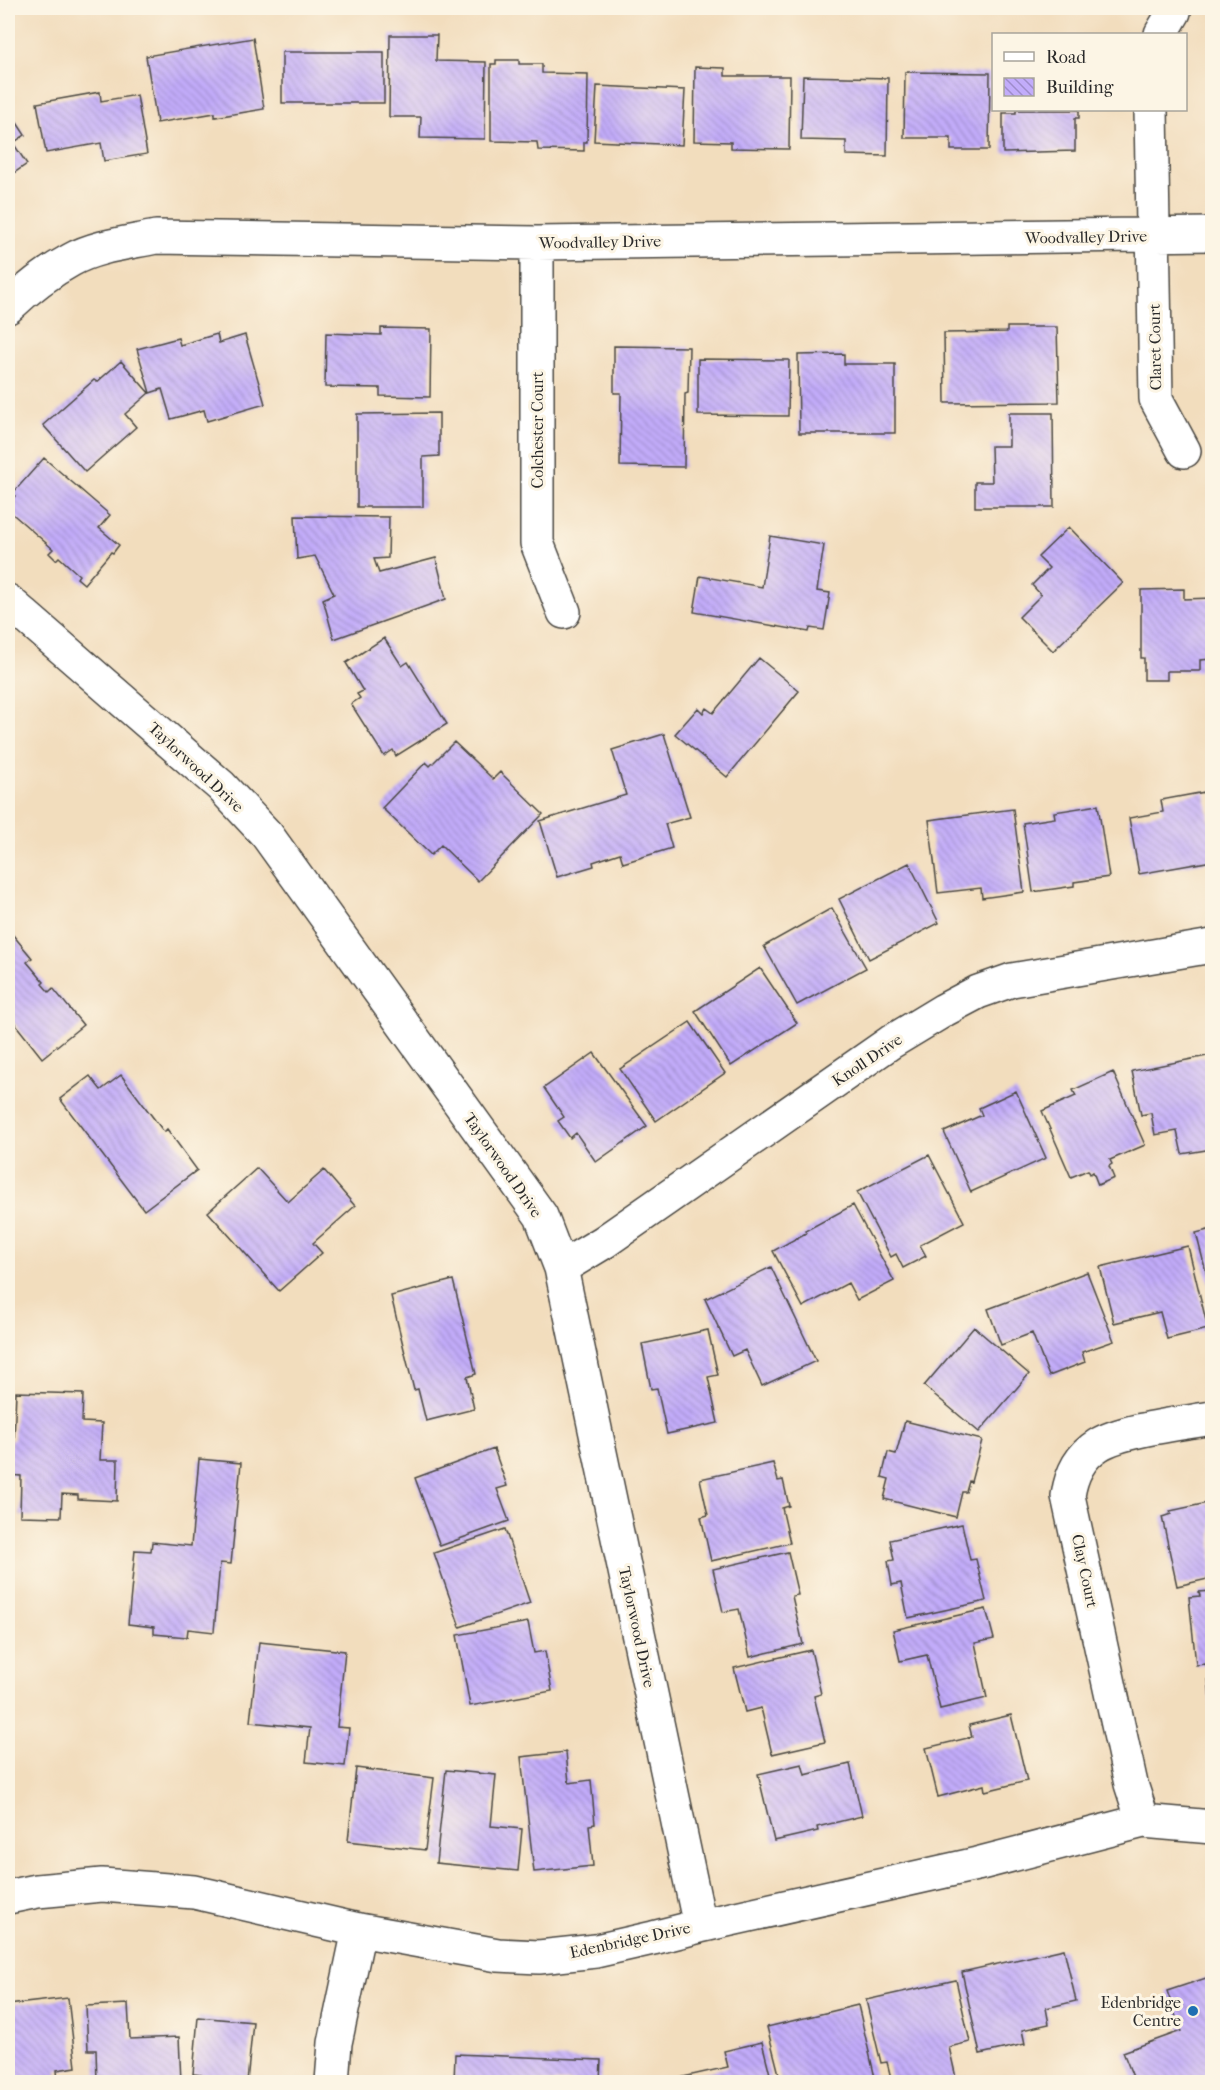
<svg xmlns="http://www.w3.org/2000/svg" width="1220" height="2090" font-family="'IM FELL French Canon',serif">
	<style>
		.building { fill: url(#building-back-hatch) }
		.lines { fill: none; stroke-linecap: round; stroke-linejoin: round }
		.minor-casing { stroke: #494641; stroke-width: 36 }
		.minor { stroke: #fff; stroke-width: 33 }
		.poi-dot { fill: #1f6fb2; stroke: #fcf5e5; stroke-width: 2 }
		.labels { text-anchor: middle; dominant-baseline: central; stroke-width: 6; stroke-linejoin: round; paint-order: stroke }
		.street-label { font-size: 16px; fill: #2b2b2b; stroke: #fcf5e5 }
		.poi-label { font-size: 16px; fill: #2b2b2b; stroke: #fcf5e5; text-anchor: end }
	</style>
	<defs>
		<pattern id="building-back-hatch" width="6" height="6" patternUnits="userSpaceOnUse" patternTransform="scale(1.5)"><rect width="6" height="6" fill="#c2acfa"/><path d="M-1 5l2 2M0 0l6 6M5-1l2 2" fill="none" stroke="#9e8ccb"/></pattern>
	</defs>
	<rect width="100%" height="100%" fill="#fcf5e5"/>
	<filter id="ink" filterUnits="userSpaceOnUse"><feTurbulence type="fractalNoise" baseFrequency=".0167" numOctaves="2"/><feDisplacementMap in="SourceGraphic" scale="12" xChannelSelector="R" yChannelSelector="G"/><feConvolveMatrix kernelMatrix="1 2 1 2 8 2 1 2 1" color-interpolation-filters="sRGB"/></filter>
	<filter id="wash" filterUnits="userSpaceOnUse"><feTurbulence type="fractalNoise" baseFrequency=".008" numOctaves="4" result="noise"/><feDisplacementMap in="SourceGraphic" scale="24" xChannelSelector="R" yChannelSelector="G"/><feGaussianBlur stdDeviation="1.35" result="paint"/><feColorMatrix in="noise" values="0 0 0 0 0 0 0 0 0 0 0 0 0 0 0 0 0 1.4 0 .05"/><feComposite in="paint" operator="in"/></filter>
	<g filter="url(#wash)">
		<rect width="100%" height="100%" fill="#f2ddbd"/>
		<g id="blocks">
			<path class="building" d="M390 35H437L436 61 486 62 485 139 420 138 421 117H389Z
				M253 38 264 109 215 117V113L157 123 146 56Z
				M282 52H384V103H282Z
				M496 60H519V64H542V73L588 74 587 142H584V151L538 150 537 142 491 141V64H496Z
				M695 67 725 68V76H790L789 149 731 148V142L694 141Z
				M905 72 990 73 989 150H951V138H904Z
				M803 76 888 78 887 156 846 155V141L801 140Z
				M597 86 685 90 682 145 594 141Z
				M100 92 101 101 137 95 147 154 104 161 101 143 46 153 37 103Z
				M8 109 25 135 13 143 27 164 8 177Z
				M1016 110H1079V118H1075V151L1003 153V113H1016Z
				M1007 327H1057L1059 402 945 403 944 333 1007 332Z
				M381 328 431 329 430 397 380 396V388L325 387 326 333 381 335Z
				M217 334 219 343 245 335 265 404 207 421 204 410 171 419 162 389 150 393 137 349 178 338 180 345Z
				M614 346 689 347 688 393 685 394 684 467 620 466 621 393H614Z
				M844 354V364H895V433H799L798 355Z
				M698 359 789 360 788 416 698 415Z
				M121 361 149 393 125 414 136 427 85 472 43 425 94 380 97 382Z
				M439 413V456L423 457V507H357V414Z
				M1009 413H1053L1054 507H975V482H992L991 446H1009Z
				M44 458 110 515 99 528 119 545 113 553 111 552 84 584 77 578 79 575 59 557 56 560 49 553 53 549 8 510V505L15 496 12 494Z
				M295 516 389 517 388 558 374 559 379 573 436 558 446 599 334 639 323 599 334 594 315 556 297 559Z
				M1069 527 1123 583 1053 651 1019 617 1041 595 1032 585 1049 568 1038 557Z
				M770 536 824 545 817 591 830 593 824 630 810 628 809 632 694 612 700 576 762 587Z
				M1184 589V599L1212 598V659L1200 660V671H1167V680H1144V658H1141V590Z
				M384 638 402 666 408 662 447 724 396 756 393 750 384 756 351 704 360 698 357 694 363 691 346 663Z
				M759 658 799 691 727 777 675 734 698 708 703 713 706 708 713 713Z
				M664 734 690 817 665 824 672 848 623 863 620 853 593 862 594 866 557 877 540 821 626 795 612 750Z
				M454 742 493 779 500 772 543 814 478 881 441 845 431 855 382 808 426 762 430 766Z
				M1205 792 1212 837V861L1139 874 1129 818 1163 812 1161 800Z
				M1098 805 1109 877 1074 882V886L1033 892 1023 823 1055 818 1054 812Z
				M1013 809 1024 892 982 898 981 888 938 893 929 820Z
				M909 863 939 923 869 959 839 899Z
				M832 908 866 968 797 1005 764 946Z
				M8 929 32 958 27 962 44 982 42 984 49 992 53 988 83 1025 42 1058 8 1015Z
				M760 968 797 1023 731 1066 695 1011Z
				M690 1022 725 1073 656 1121 620 1069Z
				M594 1053 647 1126 596 1162 576 1133 570 1138 558 1121 564 1117 544 1088Z
				M1212 1055V1149L1182 1154 1177 1131 1155 1135 1151 1113 1141 1115 1132 1071Z
				M1113 1072 1145 1145 1110 1160 1112 1164 1109 1166 1114 1178 1098 1185 1093 1172 1090 1174 1088 1170 1071 1177 1042 1111 1076 1096 1073 1090Z
				M121 1075 164 1132 167 1129 197 1170 144 1210 60 1099 90 1076 101 1090Z
				M1016 1091 1046 1158 971 1192 944 1132 982 1115 979 1108Z
				M929 1155 964 1222 920 1245 926 1256 903 1268 896 1254 891 1257 857 1192Z
				M257 1168 288 1202 324 1170 355 1206 313 1243 322 1253 279 1291 208 1212Z
				M853 1205 894 1281 857 1300 848 1283 803 1307 773 1251 806 1233 805 1231Z
				M1212 1229V1295L1196 1233Z
				M1188 1246 1208 1329 1167 1339 1160 1312 1114 1323 1100 1267Z
				M771 1267 816 1361 762 1386 745 1350 732 1356 705 1299Z
				M1087 1272 1114 1341 1082 1352 1085 1362 1049 1376 1032 1333 1001 1345 988 1309Z
				M453 1280 476 1374 467 1377 474 1409 426 1421 418 1389 414 1390 391 1296Z
				M974 1327 1029 1374 979 1432 924 1386Z
				M708 1330 718 1375 708 1377 718 1423 667 1434 657 1388 651 1389 642 1344Z
				M16 1392 83 1394 82 1422 102 1423 100 1460H118L117 1501 78 1499V1495L62 1494 61 1517 20 1516 21 1476 9 1475 11 1439 14 1440Z
				M905 1421 982 1440 971 1482 969 1481 966 1492H962L956 1517 884 1499 889 1479 882 1477 888 1452 896 1454Z
				M494 1449 507 1486 497 1489 509 1521 440 1546 415 1478Z
				M199 1459 241 1463 231 1564 220 1563 214 1632 188 1629 187 1637 154 1634V1627L128 1624 135 1550 151 1551 152 1542 191 1546Z
				M773 1463 778 1481 783 1480 789 1506 782 1508 790 1543 711 1561 701 1517 708 1515 700 1479Z
				M1212 1502V1578L1177 1586 1162 1517 1171 1514 1170 1511Z
				M962 1524 970 1560 976 1559 986 1601 908 1618 901 1583 892 1585 888 1561 894 1560 890 1540Z
				M505 1529 530 1603 460 1627 434 1553Z
				M788 1552 798 1595 792 1596 803 1644 750 1657 739 1609 723 1612 713 1569Z
				M1212 1591V1669L1207 1670 1206 1664 1196 1665 1189 1597 1200 1596 1199 1592Z
				M986 1609 994 1639 975 1643 987 1698 940 1709 927 1655 900 1661 893 1630Z
				M528 1622 534 1653 545 1651 552 1691 470 1706 457 1635Z
				M259 1642 345 1651 337 1727 349 1728 345 1766 306 1762 310 1728 250 1722Z
				M811 1650 821 1694 814 1696 825 1742 772 1754 761 1708 745 1712 734 1668Z
				M1208 1679H1212V1709H1211Z
				M1011 1715 1027 1781 985 1791 984 1785 938 1797 926 1748 972 1737 969 1725Z
				M566 1752 569 1783 591 1780 595 1824 589 1825 593 1866 534 1872 521 1757Z
				M802 1764 805 1775 850 1764 862 1816 817 1827 818 1831 774 1841 758 1774Z
				M356 1768 434 1778 425 1850 348 1841Z
				M446 1770 496 1775 491 1826 522 1829 518 1871 436 1863Z
				M1064 1949 1076 2001 1046 2008 1049 2024 1022 2030 1025 2044 980 2054 962 1972Z
				M1212 1976V2082H1135L1123 2052 1181 2031 1167 1991Z
				M956 1980 970 2042 949 2047 957 2082H892L887 2062 881 2063 866 2000Z
				M68 1998 76 2067 57 2070 58 2082H8V2005Z
				M128 2004 130 2039 179 2037 181 2082H97L96 2050H88L86 2006Z
				M858 2005 876 2082H781L767 2027Z
				M198 2017 253 2022 247 2082H200L201 2075 193 2074Z
				M762 2042 772 2082H675L674 2079 728 2067 724 2051Z
				M455 2054 601 2060 600 2082H454Z"/>
		</g>
	</g>
	<g filter="url(#ink)">
		<use href="#blocks" fill-opacity="0" stroke="#494641" stroke-width="1.5"/>
		<g class="lines">
			<defs>
				<path id="minor" d="M1161 34 1174 12
					M1151 110 1156 399 1184 451
					M537 243V543L564 612
					M8 307C27 289 47 273 71 260 96 246 128 243 156 237L537 243 1212 234
					M8 601 221 786 267 835 541 1216 561 1268 700 1926
					M561 1268 604 1242 891 1042 944 1010 978 992 1012 980 1212 946
					M1143 1821 1131 1784 1068 1496C1071 1475 1079 1457 1098 1445 1121 1430 1184 1423 1212 1418
					M8 1897 37 1891 102 1885 194 1892 359 1930 498 1955 539 1957 596 1951 653 1938 700 1926 977 1864 1143 1821 1212 1827
					M332 2082 335 2043 359 1930"/>
			</defs>
			<use href="#minor" class="minor-casing"/>
			<use href="#minor" class="minor"/>
		</g>
	</g>
	<circle class="poi-dot" cx="1193" cy="2011" r="6"/>
	<g class="labels">
		<g class="street-label">
			<text transform="translate(1086 237) rotate(-1)">Woodvalley Drive</text>
			<text transform="translate(600 242) rotate(-1)">Woodvalley Drive</text>
			<text transform="translate(1155 347) rotate(-91)">Claret Court</text>
			<text transform="translate(537 430) rotate(-90)">Colchester Court</text>
			<text transform="translate(196 767) rotate(43)">Taylorwood Drive</text>
			<text transform="translate(867 1060) rotate(-34)">Knoll Drive</text>
			<text transform="translate(503 1165) rotate(55)">Taylorwood Drive</text>
			<text transform="translate(1085 1571) rotate(78)">Clay Court</text>
			<text transform="translate(637 1627) rotate(78)">Taylorwood Drive</text>
			<text transform="translate(630 1940) rotate(-12)">Edenbridge Drive</text>
		</g>
		<g class="poi-label">
			<text x="1181" y="2002">Edenbridge<tspan x="1181" dy="18">Centre</tspan></text>
		</g>
	</g>
	<rect width="1220" height="2090" fill="none" stroke="#fcf5e5" stroke-width="30"/>
	<rect x="992" y="33" width="195" height="78" fill="#fcf5e5" stroke="#a8a49b" stroke-width="1.5"/>
	<rect x="1004" y="52" width="30" height="9" fill="#ffffff" stroke="#a8a49b" stroke-width="1.5"/>
	<text x="1046" y="63" font-size="18" fill="#2b2b2b">Road</text>
	<rect x="1004" y="78" width="30" height="18" fill="url(#building-back-hatch)" stroke="#a8a49b" stroke-width="1.5"/>
	<text x="1046" y="93" font-size="18" fill="#2b2b2b">Building</text>
</svg>
